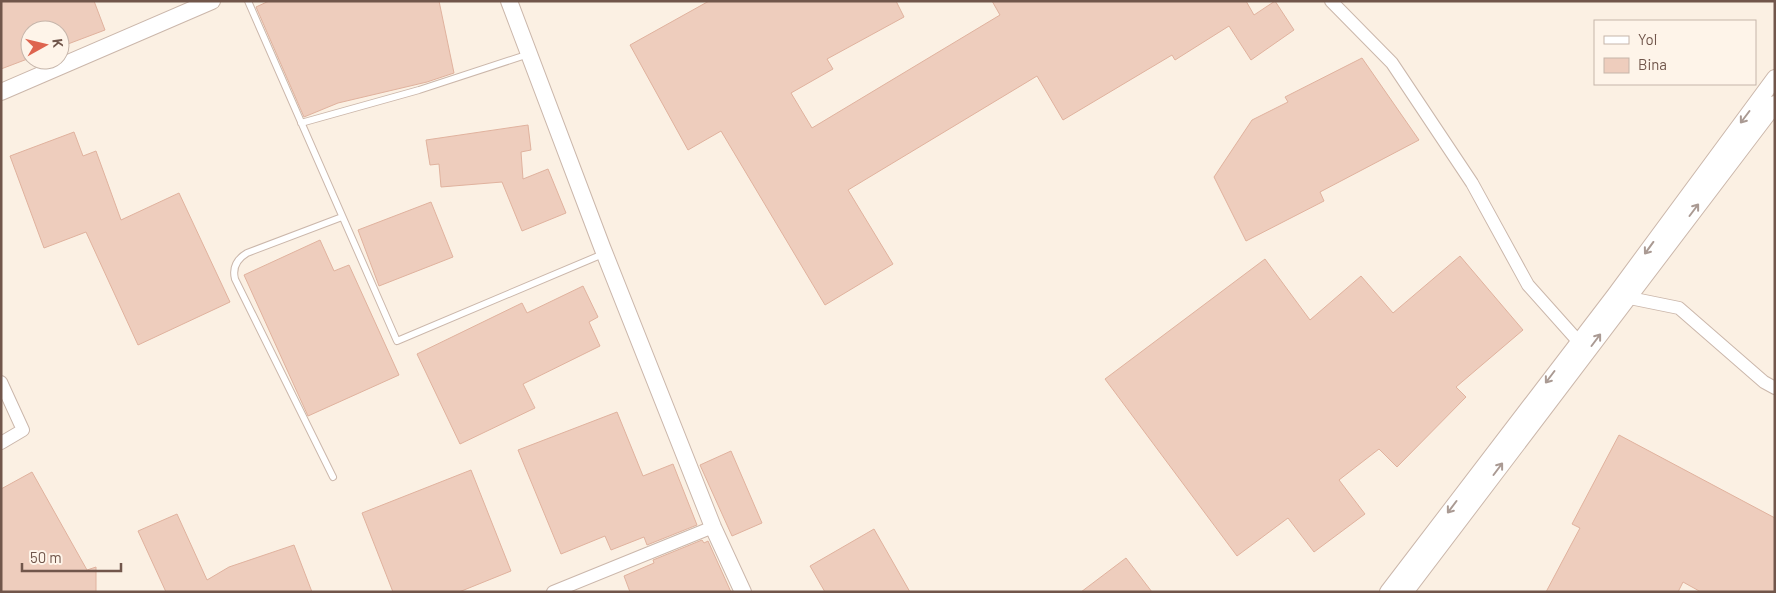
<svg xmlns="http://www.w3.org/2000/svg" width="1776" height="593" font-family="Barlow,sans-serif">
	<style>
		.building { fill: #eecdbd; stroke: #e0b29e }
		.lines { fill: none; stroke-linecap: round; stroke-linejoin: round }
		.service-casing { stroke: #cbb7ab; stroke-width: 8 }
		.minor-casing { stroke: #cbb7ab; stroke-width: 14 }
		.tertiary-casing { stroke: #cbb7ab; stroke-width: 18 }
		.service { stroke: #fff; stroke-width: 6 }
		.minor { stroke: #fff; stroke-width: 12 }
		.tertiary { stroke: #fff; stroke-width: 16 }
		.oneway { stroke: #aa9a93 }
	</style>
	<rect width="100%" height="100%" fill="#fbf0e3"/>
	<path class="building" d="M1 1H94L105 30 60 47V30H30V58L1 69Z
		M269 1H439L454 73 427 82 338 103 304 117 256 7Z
		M709 1H896L904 17 827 59 833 69 791 93 812 128 1000 15 992 1H1246L1254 15 1275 1 1294 30 1251 60 1229 26 1175 60 1172 55 1063 120 1037 76 848 190 893 264 825 305 721 131 688 150 630 45Z
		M1362 58 1419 140 1320 192 1324 201 1246 241 1214 177 1252 120 1288 102 1285 97Z
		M528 125 531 150 521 152 523 179 548 169 566 213 522 231 502 182 441 187 439 164 430 165 426 140Z
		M74 132 83 156 96 151 121 220 179 193 230 302 138 345 86 232 44 248 10 156Z
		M431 202 453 257 379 286 358 230Z
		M320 240 334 271 349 265 399 375 308 416 244 275Z
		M1460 256 1523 330 1456 387 1466 397 1397 467 1379 449 1339 480 1365 514 1314 552 1288 518 1237 556 1105 379 1265 259 1310 320 1361 276 1393 313Z
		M583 286 598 317 589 322 600 346 523 384 535 408 460 444 417 354 522 303 527 313Z
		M617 412 643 476 673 464 697 525 647 545 644 537 611 550 605 536 561 554 518 450Z
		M1619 435 1775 518V592H1701L1683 582 1678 592H1546L1580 528 1572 524Z
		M731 451 762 523 732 536 700 465Z
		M471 470 511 571 459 592H393L362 513Z
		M32 472 87 570 96 567V592H1V489Z
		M177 514 207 580 229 567 294 545 312 592H166L138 531Z
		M874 529 910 592H825L810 566Z
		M702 540 704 543 708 541 731 592H630L624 576 654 563 653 560Z
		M1126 558 1152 592H1081Z"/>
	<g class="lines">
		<defs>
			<path id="service" d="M248 1 397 341 603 254
				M301 123 419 90 529 54
				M333 477 235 279C232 267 237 259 247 253L342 217"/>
			<path id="minor" d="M1331 1 1392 63 1472 183 1528 285 1578 341
				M1620 296 1679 308 1764 382 1775 388
				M1 382 23 430 1 443
				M553 592 713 527"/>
			<path id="tertiary" d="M509 1 602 247 713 527 743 592
				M1 92 212 1
				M1388 592 1615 295 1775 78
				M1405 592 1775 104"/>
		</defs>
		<use href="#service" class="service-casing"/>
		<use href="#minor" class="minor-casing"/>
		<use href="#tertiary" class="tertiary-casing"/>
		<use href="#service" class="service"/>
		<use href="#minor" class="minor"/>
		<use href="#tertiary" class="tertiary"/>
	</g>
	<defs><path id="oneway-shaft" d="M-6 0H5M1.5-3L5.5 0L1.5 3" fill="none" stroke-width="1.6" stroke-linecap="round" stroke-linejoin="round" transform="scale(1.25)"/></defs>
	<g class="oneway">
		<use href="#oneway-shaft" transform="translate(1745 117) rotate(127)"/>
		<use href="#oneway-shaft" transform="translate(1694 210) rotate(-53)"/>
		<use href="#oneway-shaft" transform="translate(1649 248) rotate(126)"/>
		<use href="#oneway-shaft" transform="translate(1596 340) rotate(-53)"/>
		<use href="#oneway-shaft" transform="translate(1550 377) rotate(127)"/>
		<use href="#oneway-shaft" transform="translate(1498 469) rotate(-53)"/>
		<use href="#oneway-shaft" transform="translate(1452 507) rotate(127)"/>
	</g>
	<rect width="1776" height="593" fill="none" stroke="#71564b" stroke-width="5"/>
	<rect x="1594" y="20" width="162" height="65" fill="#fef4e9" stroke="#c6b5aa"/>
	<rect x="1604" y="36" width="25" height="8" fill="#ffffff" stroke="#c6b5aa"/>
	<text x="1638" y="45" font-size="15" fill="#71564b">Yol</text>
	<rect x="1604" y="58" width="25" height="15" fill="#eecdbd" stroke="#c6b5aa"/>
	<text x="1638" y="70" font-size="15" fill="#71564b">Bina</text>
	<g transform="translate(45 45) rotate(82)"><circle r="24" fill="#fef4e9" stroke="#c6b5aa"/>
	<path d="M0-4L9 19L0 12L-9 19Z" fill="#de644f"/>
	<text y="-8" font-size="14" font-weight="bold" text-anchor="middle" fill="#71564b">K</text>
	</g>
	<path d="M22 563v8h99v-8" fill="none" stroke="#71564b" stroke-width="2.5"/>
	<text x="30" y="563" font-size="15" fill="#71564b" stroke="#fef4e9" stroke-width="4" paint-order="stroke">50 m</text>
</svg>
